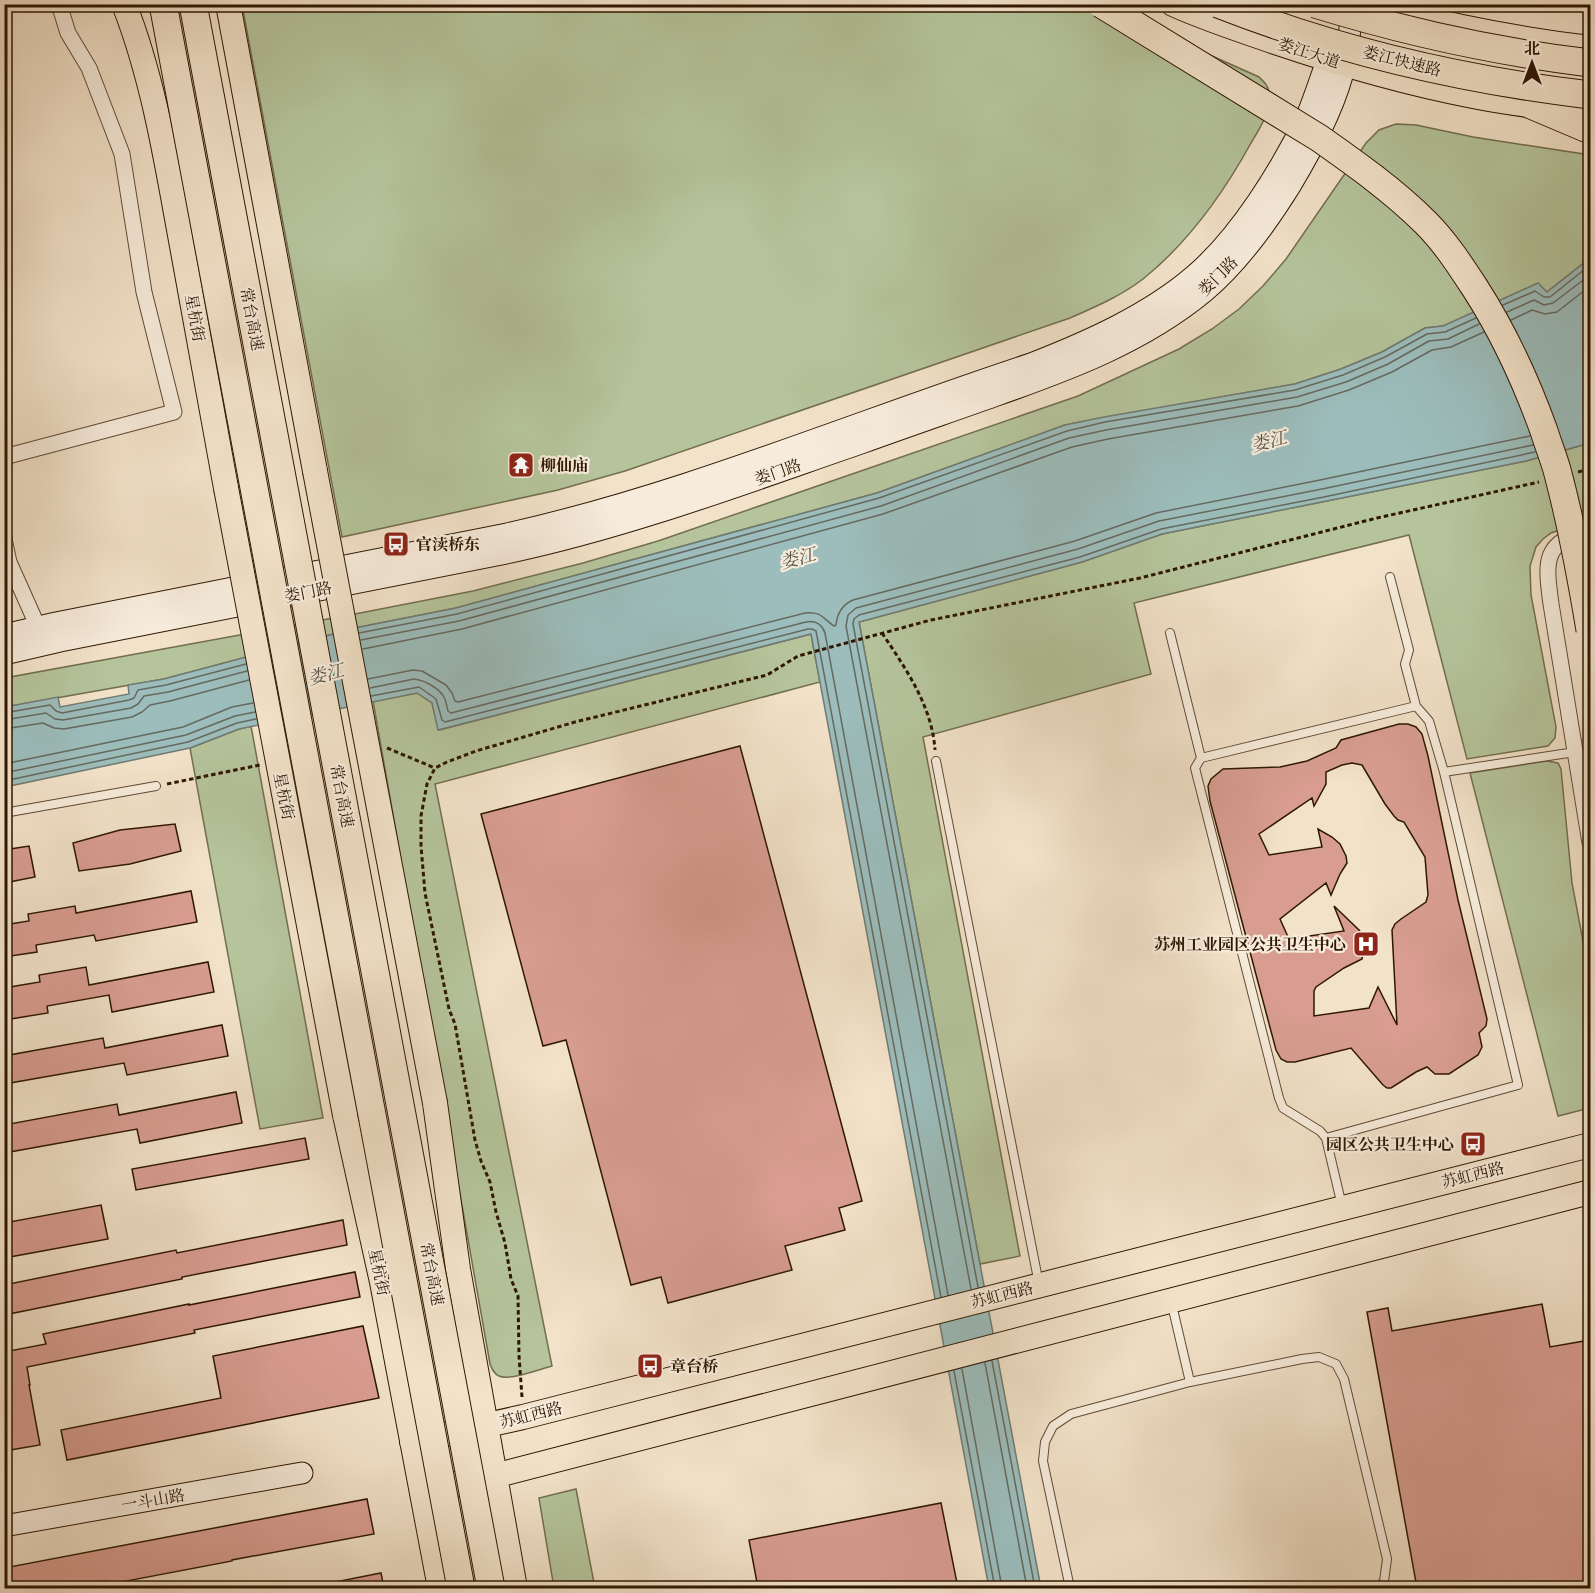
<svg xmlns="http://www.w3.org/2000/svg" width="1595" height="1593" font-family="'IM FELL French Canon','Noto Serif SC',serif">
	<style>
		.green { fill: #b5c49b; stroke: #726e4e; stroke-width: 1.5 }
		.water { fill: #9cbdbc; stroke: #707b72; stroke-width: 1.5 }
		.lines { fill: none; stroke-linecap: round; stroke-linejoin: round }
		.shore { stroke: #656a5f; stroke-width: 1.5 }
		.building { fill: #d89d90; stroke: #2e1702; stroke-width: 1.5; fill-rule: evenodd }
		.lane-casing { stroke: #5f4a34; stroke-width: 10 }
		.street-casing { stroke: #5f4a34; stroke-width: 17 }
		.secondary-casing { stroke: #2e1702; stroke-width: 23 }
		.primary-casing { stroke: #2e1702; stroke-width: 26 }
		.highway-casing { stroke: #2e1702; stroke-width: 29 }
		.path { stroke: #2e1702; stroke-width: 3; stroke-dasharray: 4.5 3; stroke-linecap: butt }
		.lane { stroke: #f7ecdc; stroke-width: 8 }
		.street { stroke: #f7ecdc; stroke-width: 15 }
		.secondary { stroke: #f7ecdc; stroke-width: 21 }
		.primary { stroke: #f2e2c9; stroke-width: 24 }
		.highway { stroke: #f2e2c9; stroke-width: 27 }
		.primary-bridge-casing { stroke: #2e1702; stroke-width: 26; stroke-linecap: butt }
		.highway-bridge-casing { stroke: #2e1702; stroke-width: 29; stroke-linecap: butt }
		.primary-bridge { stroke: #f2e2c9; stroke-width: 24 }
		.highway-bridge { stroke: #f2e2c9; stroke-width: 27 }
		.labels { text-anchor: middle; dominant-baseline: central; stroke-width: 4.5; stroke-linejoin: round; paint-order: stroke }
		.street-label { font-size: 16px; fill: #2e1702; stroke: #f7ecdc }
		.poi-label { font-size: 16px; font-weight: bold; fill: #2e1702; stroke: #f7ecdc; text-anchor: start }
		.water-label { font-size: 18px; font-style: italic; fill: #545143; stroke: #f7ecdc }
	</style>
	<rect width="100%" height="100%" fill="#f2e2c9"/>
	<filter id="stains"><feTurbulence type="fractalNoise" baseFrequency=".00333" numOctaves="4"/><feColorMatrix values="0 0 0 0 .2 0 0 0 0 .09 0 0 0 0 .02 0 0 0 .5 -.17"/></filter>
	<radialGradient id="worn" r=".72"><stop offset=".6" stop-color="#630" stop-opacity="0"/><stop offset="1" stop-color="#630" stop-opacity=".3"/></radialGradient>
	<path class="green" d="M242 5H1098L1259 77C1264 82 1268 85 1269 92 1272 110 1260 128 1251 143 1223 194 1189 242 1143 279 1121 296 1095 307 1070 318L625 471 558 490 342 537Z
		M1396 124 1416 125 1473 137 1590 155V258L1547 292 1443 326 1425 328 1382 352 1341 369 1295 384 1065 425 877 493 456 608 360 627 164 679 5 707V678L355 614 473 591 583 563 658 541 1078 396 1179 349 1212 329 1239 309 1263 286 1286 259 1366 143 1379 130Z
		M1590 443V522L1563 529 1551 533 1543 539 1536 547 1530 566 1531 595 1556 727 1555 738 1548 746 1467 759 1409 535 1134 603 1151 674 923 737 1020 1256 980 1264 859 622 1082 562 1162 534 1526 461Z
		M811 634 820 682 435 784 552 1366C540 1369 509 1381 499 1376 494 1374 492 1369 490 1364L373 701 417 693 432 703 439 730Z
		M251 726 323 1118 260 1129 190 748 239 729Z
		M1547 761 1558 763 1561 769 1572 883 1590 978V1108L1558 1116 1470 773Z
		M576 1489 595 1588H554L539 1498Z"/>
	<path class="water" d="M1590 258V443L1526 461 1162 534 1082 562 859 622 1041 1588H989L811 634 438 730 432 703 417 693 239 729 190 748 5 787V707L58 697 60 707 129 694 128 685 164 679 360 627 456 608 877 493 1065 425 1104 417 1295 384 1341 369 1382 352 1425 328 1443 326 1538 283 1547 292Z"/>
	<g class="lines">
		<path class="shore" d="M1503 305 1535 291 1544 297H1550L1590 265
			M1507 312 1534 300 1544 305 1553 303 1590 275
			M1511 320 1532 310 1545 314 1557 312 1590 286
			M359 633 457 614 879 498 1067 431 1105 422 1295 390 1343 375 1385 357 1427 334 1445 332 1476 318
			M361 640 459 621 881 506 1069 438 1106 430 1297 397 1346 382 1388 364 1429 341 1448 339 1479 324
			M363 649 462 629 883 514 1072 447 1108 439 1298 406 1349 390 1392 372 1432 350 1451 347 1484 332
			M368 679 413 670 422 671 446 685 452 693 455 701 458 702 805 613C822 611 823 619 834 626L836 625C837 613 842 605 853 600L1075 541 1156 513 1320 480 1530 436
			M370 688 414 679C424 680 439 688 444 697 446 701 447 707 448 711L451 713 806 622C815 620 822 624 825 633L948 1295
			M371 696 419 687 436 699 442 720 445 722 808 629H812L816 631 941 1297
			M4 713 50 705 56 711 62 713 129 700 134 698 138 690 166 685 246 664
			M4 720 46 713 55 719 63 720 131 708 138 704 144 696 168 692 247 671
			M4 729 43 723 54 728 64 729 132 717 142 712 150 705 170 701 249 680
			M4 764 183 727 232 707 253 703
			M4 773 186 735 235 716 255 712
			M4 781 188 742 237 723 256 719
			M978 1287 853 624 854 619 859 615 1080 557 1161 529 1324 497 1535 452
			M971 1289 846 626 848 615 856 608 1078 549 1159 521 1322 489 1533 445
			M992 1361 1035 1588
			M985 1363 1027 1588
			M962 1369 1002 1588
			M954 1371 995 1588"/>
	</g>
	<path class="building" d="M1399 724H1408L1416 727 1422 734 1428 756 1458 900 1487 1019 1486 1026 1479 1033 1482 1047 1478 1055 1449 1074H1435L1427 1067 1416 1072 1391 1088H1387L1383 1085 1351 1048 1295 1062H1287L1281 1059 1276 1050 1210 801 1208 786 1211 779 1223 769 1280 767 1307 761 1336 748 1341 740ZM1352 763 1362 765 1385 804 1394 816 1398 820 1404 822 1425 857 1428 895 1426 902 1401 919 1395 924 1392 930 1397 1025 1378 987 1369 1008 1314 1016V991L1316 987 1344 968 1362 959 1365 938 1359 930 1334 906 1344 931 1289 939 1280 919 1326 883 1331 895 1340 874 1347 863 1346 856 1340 844 1332 837 1318 829 1322 847 1269 855 1259 834 1312 798 1314 806 1326 784V772L1342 765Z
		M740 746 862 1201 839 1208 845 1230 785 1246 792 1270 668 1303 661 1277 631 1285 566 1040 543 1046 481 814Z
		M175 824 181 851 130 864 79 871 73 843 120 830Z
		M29 846 35 877 4 883V850Z
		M191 891 197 922 96 941 94 935 36 945 37 952 4 957V925L29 921 28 914 75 906 76 913Z
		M208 962 214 992 112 1012 109 995 47 1006 48 1013 4 1020V988L40 982 39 975 86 967 89 985Z
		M222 1025 228 1056 127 1075 124 1063 4 1084V1056L103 1038 105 1048Z
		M236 1092 242 1123 140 1143 137 1129 4 1153V1125L117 1104 119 1115Z
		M305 1138 309 1159 136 1190 132 1169Z
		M101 1205 108 1239 4 1258V1223Z
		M343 1220 347 1245 182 1277V1279L4 1315V1285L176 1250 177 1253Z
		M355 1272 360 1297 194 1330 195 1333 27 1367 30 1385H29L40 1445 4 1451V1352L46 1344 43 1334 189 1304V1305Z
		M1542 1304 1550 1347 1590 1340V1588H1417L1367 1312 1388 1308 1392 1331Z
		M363 1326 379 1398 67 1460 61 1430 221 1398 213 1356Z
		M367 1499 374 1534 232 1560V1561L106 1585 105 1581 65 1588H4V1568Z
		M941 1503 958 1588H758L749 1540Z
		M381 1573 384 1588H336L335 1582Z"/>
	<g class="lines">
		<defs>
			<path id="lane" d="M1170 633 1201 758
				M936 761 1039 1284
				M1444 772 1575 752
				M4 813 156 786
				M1326 1138 1518 1085 1444 772 1429 721 1416 706 1405 664 1409 650 1390 577
				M1342 1206 1326 1138 1320 1131 1283 1108 1279 1098 1195 768 1201 758 1416 706
				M1172 1305 1190 1382
				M1070 1588 1043 1461 1045 1442 1053 1426 1071 1414 1190 1382 1302 1359 1319 1357 1336 1364 1344 1379 1387 1559 1384 1581 1378 1588"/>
			<path id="street" d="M4 457 174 412 144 292 122 154 89 68 68 33 59 4
				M1590 530C1543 542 1545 560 1551 604L1590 843
				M4 539 9 562 38 627 44 634"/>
			<path id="secondary" d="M4 635 56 623 507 534C686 494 857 421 1031 364 1087 342 1149 315 1195 275 1240 236 1281 170 1307 116 1317 92 1324 67 1334 43
				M4 654 60 641 511 552C631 526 745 483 861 443 905 427 949 412 994 396 1068 370 1144 342 1205 291 1239 262 1267 223 1290 186 1311 151 1337 104 1345 63 1349 44 1350 24 1353 4
				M4 1526 302 1473"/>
			<path id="primary" d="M124 4C153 78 166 158 180 235 195 320 211 404 226 488
				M228 4 315 471
				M1173 4C1206 19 1241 30 1275 42 1340 64 1406 83 1473 96 1512 104 1551 108 1590 113
				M1366 4C1440 24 1514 39 1590 48
				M435 1103 458 1269 515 1588
				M345 1115 382 1282 440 1588
				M412 1442 523 1417 1590 1145
				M422 1491 494 1476 1590 1192"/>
			<path id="highway" d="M1531 105 1590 130"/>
		</defs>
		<use href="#lane" class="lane-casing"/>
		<use href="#street" class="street-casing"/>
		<use href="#secondary" class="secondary-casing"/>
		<use href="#primary" class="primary-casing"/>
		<use href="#highway" class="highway-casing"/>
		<path class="path" d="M1578 472 1590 469
			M882 633C906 669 932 706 935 750
			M387 748 435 768
			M167 784 260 765
			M522 1397 519 1356 518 1296 511 1279 505 1243 496 1212 490 1182 481 1161 475 1140 455 1024 449 1009 425 893 421 846V816L427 784 435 768 447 762 476 751 575 722 767 675 798 656 931 620 1140 578 1377 518 1539 482"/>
		<use href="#lane" class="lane"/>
		<use href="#street" class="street"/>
		<use href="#secondary" class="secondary"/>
		<use href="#primary" class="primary"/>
		<use href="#highway" class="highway"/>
		<defs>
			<path id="primary-bridge" d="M315 471 435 1103
				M226 488 345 1115"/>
			<path id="highway-bridge" d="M163 4 461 1588
				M193 4 491 1588
				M1101 4 1319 138C1356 164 1394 191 1426 223 1445 242 1460 265 1475 288 1504 333 1526 381 1544 431 1548 444 1553 456 1557 470 1571 522 1581 576 1590 630
				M1218 4C1338 51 1463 80 1590 95
				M1315 4C1406 32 1497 52 1590 63"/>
		</defs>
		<use href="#primary-bridge" class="primary-bridge-casing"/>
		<use href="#highway-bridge" class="highway-bridge-casing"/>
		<use href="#primary-bridge" class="primary-bridge"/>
		<use href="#highway-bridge" class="highway-bridge"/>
	</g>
	<defs>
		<symbol id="temple-square" viewBox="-11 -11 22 22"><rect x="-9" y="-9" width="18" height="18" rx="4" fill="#8f2418" stroke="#f7ecdc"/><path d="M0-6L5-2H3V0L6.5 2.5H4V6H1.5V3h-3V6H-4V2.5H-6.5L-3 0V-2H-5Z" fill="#fff"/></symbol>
		<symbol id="bus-square" viewBox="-11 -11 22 22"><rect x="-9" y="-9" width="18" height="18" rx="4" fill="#8f2418" stroke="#f7ecdc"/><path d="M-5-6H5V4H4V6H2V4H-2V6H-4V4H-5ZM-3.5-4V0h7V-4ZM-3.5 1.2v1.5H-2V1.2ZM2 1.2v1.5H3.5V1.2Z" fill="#fff"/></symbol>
		<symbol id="hospital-square" viewBox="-11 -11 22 22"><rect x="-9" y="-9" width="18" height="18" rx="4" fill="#8f2418" stroke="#f7ecdc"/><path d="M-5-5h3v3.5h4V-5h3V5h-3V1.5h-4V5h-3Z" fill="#fff"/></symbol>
	</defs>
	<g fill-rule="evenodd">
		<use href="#temple-square" x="506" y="450" width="30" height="30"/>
		<use href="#bus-square" x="381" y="529" width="30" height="30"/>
		<use href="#hospital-square" x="1351" y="929" width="30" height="30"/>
		<use href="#bus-square" x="1458" y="1129" width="30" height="30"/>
		<use href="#bus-square" x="635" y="1351" width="30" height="30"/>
	</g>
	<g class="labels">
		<g class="street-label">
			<text transform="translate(1309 53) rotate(18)">娄江大道</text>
			<text transform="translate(1402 61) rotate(14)">娄江快速路</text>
			<text transform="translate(1218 276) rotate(-45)">娄门路</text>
			<text transform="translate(195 318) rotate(80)">星杭街</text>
			<text transform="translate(252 319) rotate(79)">常台高速</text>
			<text transform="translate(778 472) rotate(-19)">娄门路</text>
			<text transform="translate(308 592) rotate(-11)">娄门路</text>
			<text transform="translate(284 796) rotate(79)">星杭街</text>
			<text transform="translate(342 796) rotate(79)">常台高速</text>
			<text transform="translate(1473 1175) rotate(-14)">苏虹西路</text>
			<text transform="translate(379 1272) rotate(78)">星杭街</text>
			<text transform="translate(432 1274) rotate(79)">常台高速</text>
			<text transform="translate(1002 1295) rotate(-14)">苏虹西路</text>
			<text transform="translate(531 1415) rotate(-14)">苏虹西路</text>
			<text transform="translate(153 1500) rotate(-10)">一斗山路</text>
		</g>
		<g class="poi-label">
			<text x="540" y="465">柳仙庙</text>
			<text x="416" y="544">官渎桥东</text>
			<text x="1346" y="944" text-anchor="end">苏州工业园区公共卫生中心</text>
			<text x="1454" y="1144" text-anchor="end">园区公共卫生中心</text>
			<text x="670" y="1366">章台桥</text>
		</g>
		<g class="water-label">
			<text transform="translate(1269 442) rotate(-14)">娄江</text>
			<text transform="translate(798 559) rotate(-14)">娄江</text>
			<text transform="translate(326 675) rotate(-14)">娄江</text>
		</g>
	</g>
	<rect width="1595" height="1593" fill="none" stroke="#f2e2c9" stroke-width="24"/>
	<rect x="6" y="6" width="1583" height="1581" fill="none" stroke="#2e1702" stroke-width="3"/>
	<rect x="12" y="12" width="1571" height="1569" fill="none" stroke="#2e1702" stroke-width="1.5"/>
	<g transform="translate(1532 63)" stroke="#f7ecdc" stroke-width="4.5" paint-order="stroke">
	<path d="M0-4.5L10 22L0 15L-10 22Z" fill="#2e1702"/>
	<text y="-9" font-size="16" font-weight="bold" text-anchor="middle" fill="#2e1702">北</text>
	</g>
	<rect width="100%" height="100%" filter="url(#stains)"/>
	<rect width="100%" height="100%" fill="url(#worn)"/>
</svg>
